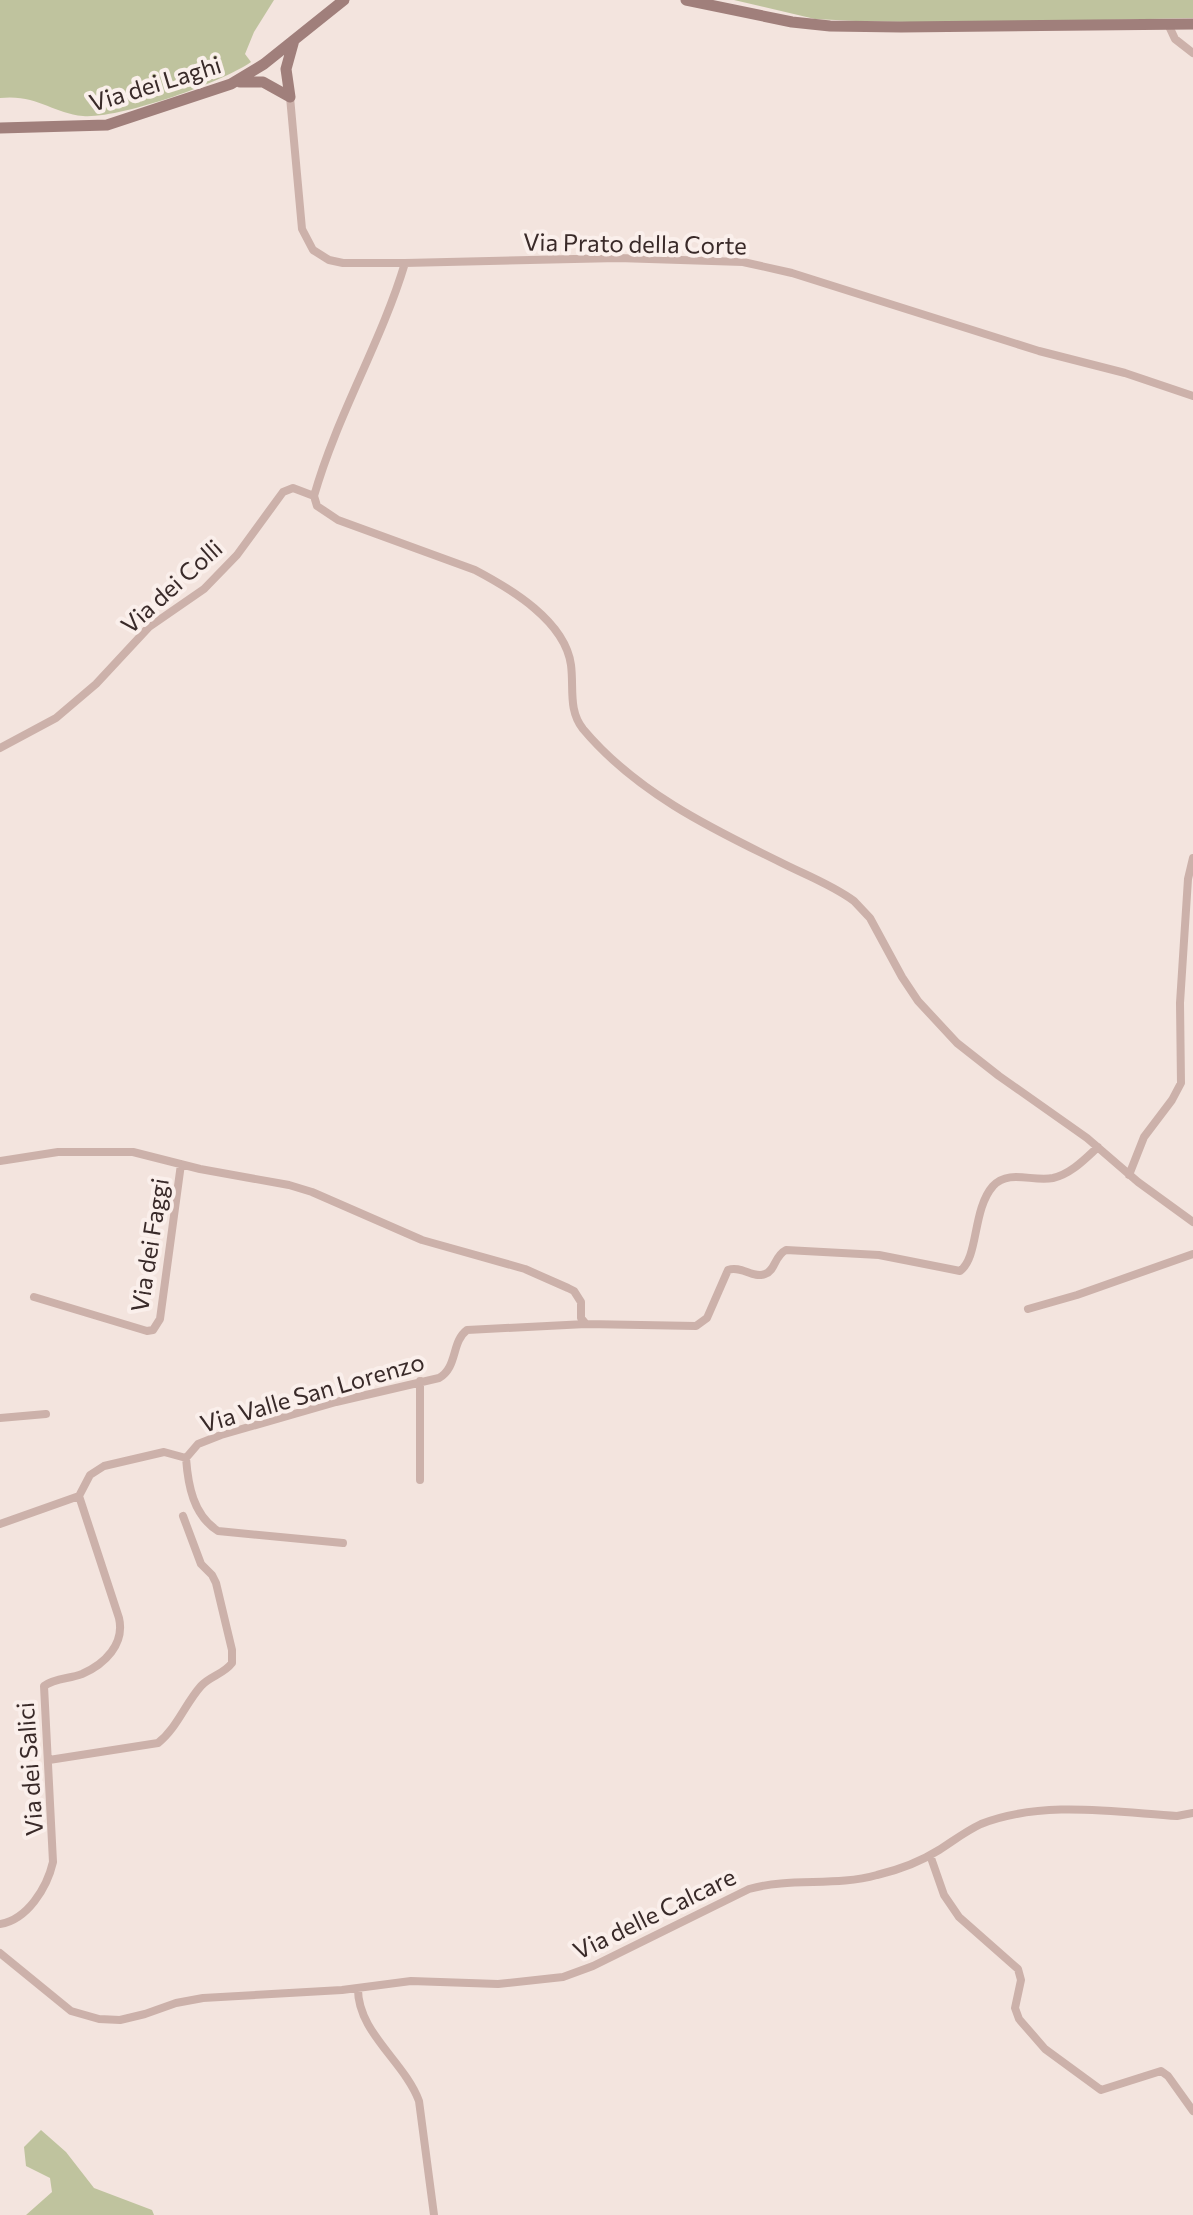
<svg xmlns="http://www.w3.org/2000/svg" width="1193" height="2215" font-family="Commissioner,sans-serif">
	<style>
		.green { fill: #bfc39e }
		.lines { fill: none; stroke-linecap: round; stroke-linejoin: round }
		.street { stroke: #ccb1aa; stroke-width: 8 }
		.secondary { stroke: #a07f7b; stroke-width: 11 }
		.labels { text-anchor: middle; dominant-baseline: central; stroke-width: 8; stroke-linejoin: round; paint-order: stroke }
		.street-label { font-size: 24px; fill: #392a29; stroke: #faefeb }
	</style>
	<rect width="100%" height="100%" fill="#f3e4de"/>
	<path class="green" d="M0 0H274L254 32 245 54 251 62C221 83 119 119 83 116 52 113 37 94 0 98Z
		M734 0H1193V18L966 23 856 21 815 19Z
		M41 2130 66 2152 94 2188 152 2210 154 2215H26L52 2192 50 2178 26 2166 24 2147Z"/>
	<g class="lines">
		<path class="street" d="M1168 24 1175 39 1193 53
			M290 97 302 229 313 250 329 260 343 263H405L618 258 743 262 792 273 1039 351 1125 373 1193 396
			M314 496 317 506 338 520 475 570C511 589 565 621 571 665 574 688 568 710 583 729 635 791 708 827 778 861 803 874 831 884 854 901L870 918 902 977 918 1001 957 1043 999 1076 1087 1138 1138 1182 1193 1222
			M314 496C337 415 381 343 405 263
			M0 748 56 718 96 684 149 627 204 589 237 555 283 492 293 488 314 496
			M0 1161 58 1152H133L200 1169 289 1185 312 1192 422 1240 525 1269 568 1288 574 1291 581 1302V1318L586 1324 696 1326 707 1318 728 1270C741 1265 753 1279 765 1274 776 1270 774 1256 786 1250L879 1255 960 1271C979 1257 972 1210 993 1186 1009 1169 1032 1182 1053 1178 1071 1174 1085 1159 1098 1147
			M1129 1175 1144 1137 1172 1100 1181 1083 1180 1003 1188 879 1193 858
			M34 1297 147 1331 153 1330 160 1319 181 1164
			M1028 1309 1077 1295 1193 1254
			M420 1381V1480
			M0 1418 46 1414
			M186 1458C188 1485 193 1515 218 1531L343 1543
			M0 1524 79 1496 90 1475 104 1466 164 1452 186 1458 198 1444 221 1435 336 1402 439 1378C458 1367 451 1342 467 1330L586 1324
			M49 1760 158 1743C177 1728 185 1704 201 1686 210 1676 224 1674 232 1663V1650L216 1583 212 1575 201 1564 183 1516
			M930 1855 944 1895 959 1917 1018 1969 1021 1980 1015 2008 1019 2019 1045 2049 1101 2090 1161 2071 1168 2076 1193 2111
			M0 1924C27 1920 47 1888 53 1862L44 1686C55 1678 69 1679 82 1674 105 1664 125 1644 119 1618L79 1496
			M0 1953 71 2011 99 2019 120 2020 145 2014 176 2003 203 1998 342 1990 411 1981 498 1984 563 1977 593 1966 749 1889C791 1877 835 1887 877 1875 898 1870 920 1862 939 1850 953 1841 966 1831 981 1824 1042 1800 1114 1812 1177 1816L1193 1813
			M358 1988C357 2032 405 2062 419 2101L434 2215"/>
		<path class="secondary" d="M686 0 792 22 830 26 901 27 1193 24
			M240 82H263L290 97
			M290 97 286 69 294 40
			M0 128 107 125 231 84 264 64 344 0"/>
	</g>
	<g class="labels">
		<g class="street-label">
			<text transform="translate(155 83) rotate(-17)">Via dei Laghi</text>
			<text transform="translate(635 243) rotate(1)">Via Prato della Corte</text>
			<text transform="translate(171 586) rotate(-42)">Via dei Colli</text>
			<text transform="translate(149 1245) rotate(-81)">Via dei Faggi</text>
			<text transform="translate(312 1392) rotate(-16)">Via Valle San Lorenzo</text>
			<text transform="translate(29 1769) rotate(-94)">Via dei Salici</text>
			<text transform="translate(654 1913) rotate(-26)">Via delle Calcare</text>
		</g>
	</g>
</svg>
